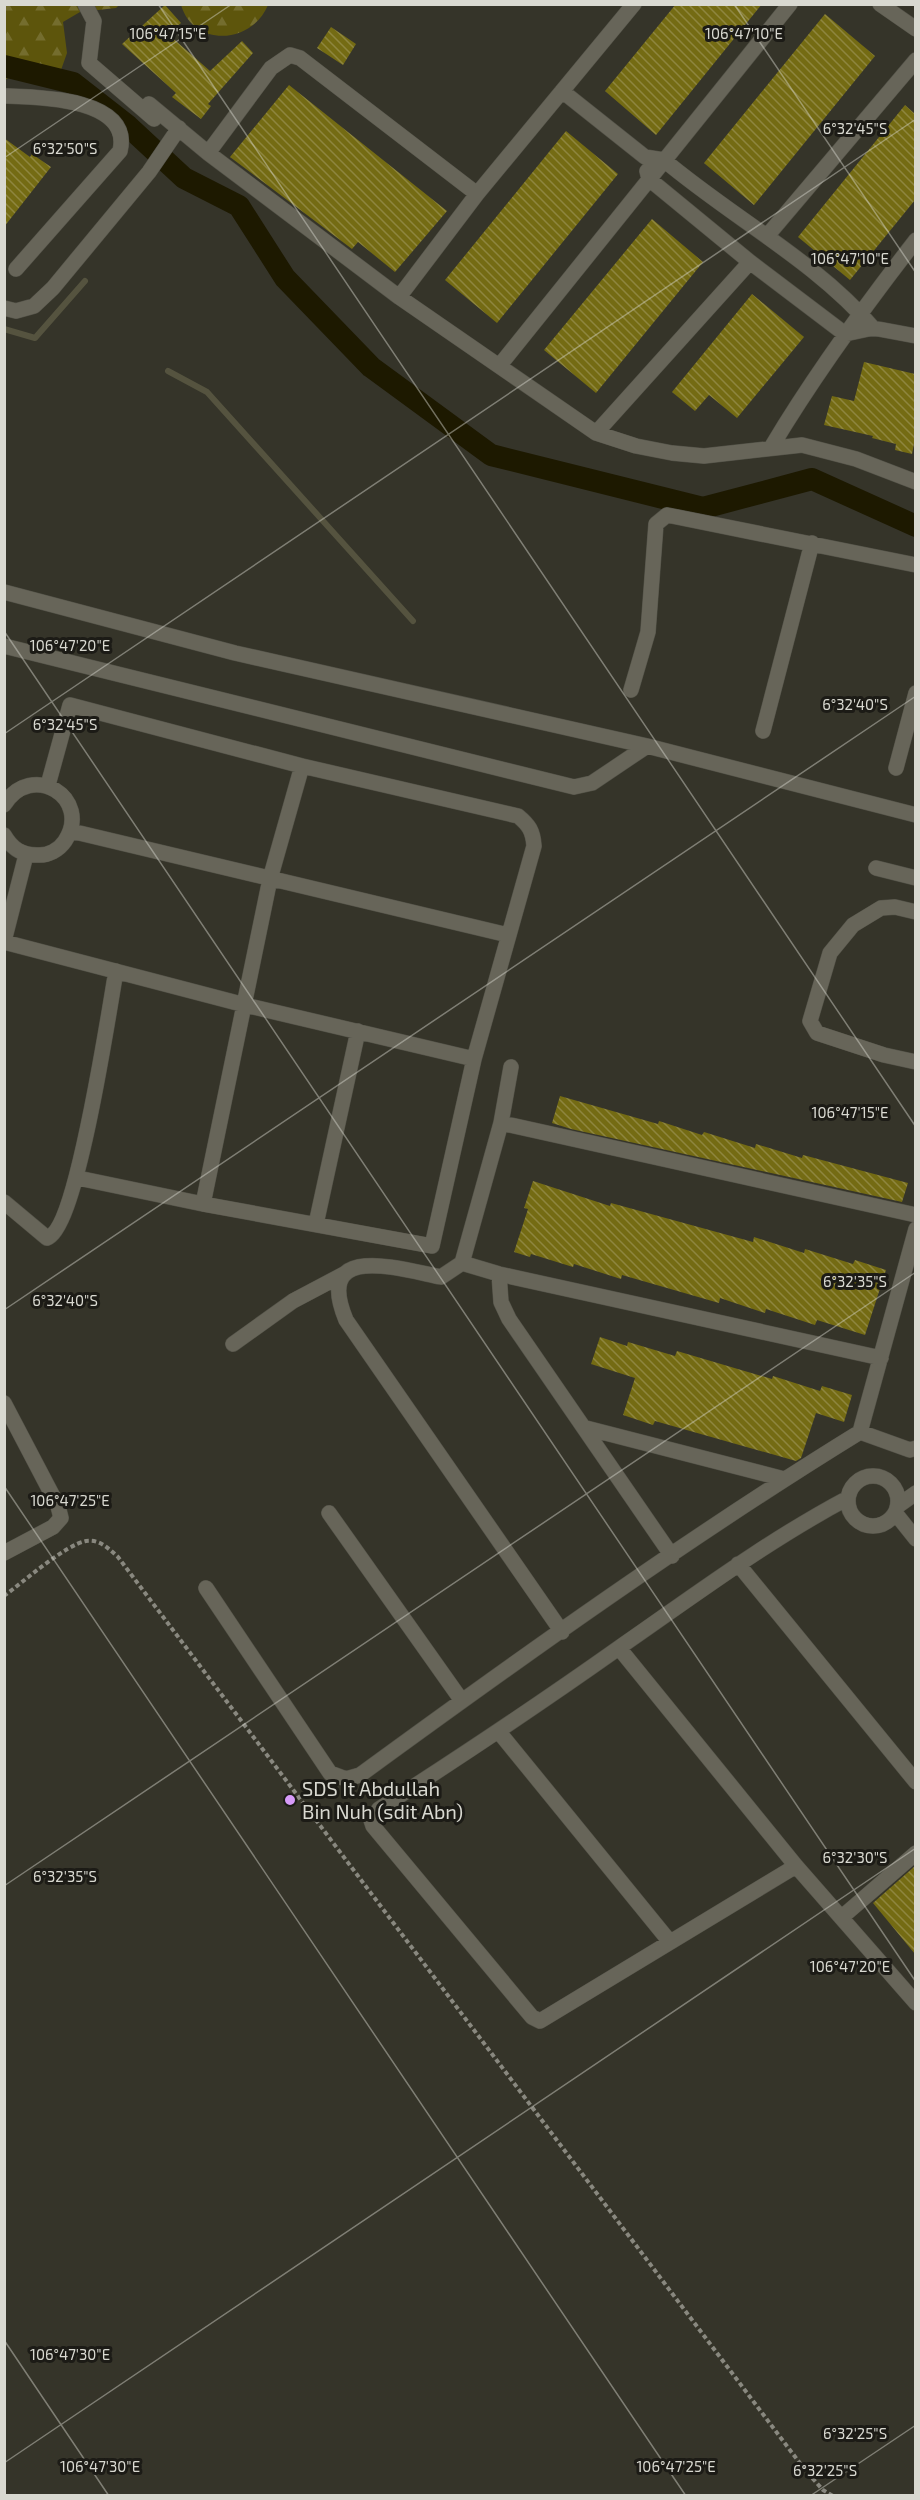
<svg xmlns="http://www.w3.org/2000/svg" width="920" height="2500" font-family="'Exo 2',sans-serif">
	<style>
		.forest { fill: url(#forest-firs) }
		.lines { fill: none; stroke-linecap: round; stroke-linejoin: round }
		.stream { stroke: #55533f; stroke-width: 6 }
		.canal { stroke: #1d1900; stroke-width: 22 }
		.building { fill: url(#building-back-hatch) }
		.minor-casing { stroke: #525147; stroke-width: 16 }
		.path { stroke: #89887f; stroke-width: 4; stroke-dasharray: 4.5 3; stroke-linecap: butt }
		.minor { stroke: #676559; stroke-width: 15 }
		.ticks { fill: none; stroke: #d9d9d1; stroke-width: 1.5; stroke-opacity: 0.45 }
		.poi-dot { fill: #d79bf9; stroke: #1c1b16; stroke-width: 2 }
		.labels { text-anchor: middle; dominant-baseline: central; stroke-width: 6; stroke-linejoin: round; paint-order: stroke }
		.poi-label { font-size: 20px; fill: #d9d9d1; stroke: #1c1b16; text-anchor: start }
		.ticks-label { font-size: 15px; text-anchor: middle; fill: #d9d9d1; stroke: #1c1b16; stroke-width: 6; stroke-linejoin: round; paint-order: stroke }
	</style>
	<defs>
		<pattern id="forest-firs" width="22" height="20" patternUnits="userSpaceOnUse" patternTransform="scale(1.5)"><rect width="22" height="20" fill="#5d550c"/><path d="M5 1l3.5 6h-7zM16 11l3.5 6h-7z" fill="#746d2e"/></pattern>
		<pattern id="building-back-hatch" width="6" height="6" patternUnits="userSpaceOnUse" patternTransform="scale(1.5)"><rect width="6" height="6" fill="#746b13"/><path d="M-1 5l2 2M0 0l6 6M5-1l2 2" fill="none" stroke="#8e863f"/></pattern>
	</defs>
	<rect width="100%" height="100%" fill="#353429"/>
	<path class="forest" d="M4 5H119L116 8 80 12 63 22 67 53 61 70 43 72 26 66 5 80Z
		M181 5V4L268 5C252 44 194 48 181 5Z"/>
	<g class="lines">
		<path class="stream" d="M4 329 35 338 85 281
			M168 371 207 392 413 621"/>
		<path class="canal" d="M4 66 73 83 128 126 184 178 239 206 285 278 371 367 491 455 703 508 812 479 916 526"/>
	</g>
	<path class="building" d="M676 4H762L656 135 605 91Z
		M165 5 181 23 168 34 210 71 242 41 253 53 208 104 211 106 201 119 172 97 176 93 122 44Z
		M825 14 875 56 754 205 704 163Z
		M331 27 356 44 343 65 317 48Z
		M289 85 447 211 395 272 358 242 352 249 230 157Z
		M905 105 915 114V200L850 280 798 237Z
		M566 131 618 174 497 323 445 280Z
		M4 138 30 157 32 154 51 167 4 227Z
		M652 219 703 262 596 393 544 350Z
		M752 294 804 337 737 418 709 395 695 411 672 392Z
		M864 362 915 374V439L912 454 895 450 896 444 872 438 873 436 824 425 832 396 854 401Z
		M560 1096 658 1124 659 1121 702 1135 704 1132 755 1148 756 1144 802 1158 803 1155 908 1183 902 1202 571 1129 552 1123Z
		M533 1181 610 1206 611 1203 753 1242 754 1237 804 1253 805 1249 853 1264 855 1260 886 1270 865 1335 817 1320 815 1325 766 1309 765 1313 720 1298 719 1303 622 1275 621 1279 574 1264 573 1267 531 1254 530 1257 514 1252 528 1209 524 1208Z
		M600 1337 627 1346 628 1342 675 1356 677 1351 772 1379 773 1376 820 1391 822 1386 852 1395 844 1422 816 1413 801 1458 796 1461 655 1421 653 1425 623 1415 635 1378 591 1364Z
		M915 1866V1954L873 1903Z"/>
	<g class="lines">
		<defs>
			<path id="minor" d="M85 4 94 21 89 63 154 119
				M880 4 916 29
				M562 91 645 157 664 160C730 216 817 262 873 328
				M4 96C38 97 133 98 120 151L16 269
				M149 104 208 153 399 297 596 433 636 446 672 453 704 456 802 445 856 459 916 482
				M208 153 271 68 290 55 300 58 477 194
				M647 171 649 179 750 262 845 334 873 328 916 336
				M767 236 916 60
				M399 297 477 194 634 4
				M4 308 16 311 34 306 53 288 149 172 179 128
				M500 365 790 4
				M596 433 750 262
				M772 446C815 374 864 307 916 240
				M4 592 235 653 647 746 916 815
				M4 646 574 787 592 783 647 746
				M631 690 648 632 656 524 667 515 916 565
				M763 731 812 543
				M896 768 916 693
				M48 785 70 705 302 766 518 816C529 825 533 831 534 846L474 1059 432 1246 203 1204 78 1178
				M4 805C31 760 93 798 65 841 59 850 48 856 37 855 22 855 12 849 4 835
				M71 831 508 935
				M876 868 916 878
				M916 912 895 907 881 908 853 925 830 953 810 1021 817 1033 884 1055 916 1062
				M4 941 26 855
				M4 942 245 1005 474 1059
				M511 1067 501 1123 462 1263 441 1277C400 1269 313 1241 346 1320L562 1632
				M501 1123 916 1215
				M4 1202 47 1238C77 1229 109 1010 116 971
				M203 1204 270 879 302 766
				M316 1224 358 1031
				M462 1263 499 1274 881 1358
				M499 1274 501 1302 509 1319 672 1556
				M233 1344 293 1301 344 1274
				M4 1403 58 1506 61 1518 53 1527 4 1553
				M586 1428 784 1479
				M860 1432 910 1450 916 1448
				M848 1501a25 25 0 1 1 50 0a25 25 0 1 1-50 0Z
				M899 1505 916 1493
				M329 1513 462 1701
				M896 1514 916 1539
				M738 1564 916 1782
				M206 1588 330 1773 346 1779 360 1775C523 1656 688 1538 860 1432L916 1229
				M619 1648 796 1866 916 2003
				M499 1732 670 1942
				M796 1866 540 2021 532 2017 373 1826 371 1820 379 1809C460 1757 541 1703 620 1647 695 1595 767 1541 848 1498
				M842 1917 916 1853"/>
		</defs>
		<use href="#minor" class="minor-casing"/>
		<path class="path" d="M4 1596C23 1582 65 1545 86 1541 100 1539 109 1549 118 1557L805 2470 823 2490 833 2496"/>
		<use href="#minor" class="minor"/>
	</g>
	<path class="ticks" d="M158 4 916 1127M734 4 916 273M4 158 232 4M4 631 916 1982M4 734 916 119M4 1310 916 696M4 1486 686 2496M4 1886 916 1272M4 2340 109 2496M4 2463 916 1848M810 2496 916 2425"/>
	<circle class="poi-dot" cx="290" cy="1800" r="6"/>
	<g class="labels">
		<g class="poi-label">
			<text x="302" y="1788">SDS It Abdullah<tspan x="302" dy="23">Bin Nuh (sdit Abn)</tspan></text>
		</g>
	</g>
	<g class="ticks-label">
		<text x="168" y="39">106°47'15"E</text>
		<text x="744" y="39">106°47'10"E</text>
		<text x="855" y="134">6°32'45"S</text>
		<text x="65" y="154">6°32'50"S</text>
		<text x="850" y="264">106°47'10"E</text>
		<text x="70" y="651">106°47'20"E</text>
		<text x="855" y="710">6°32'40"S</text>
		<text x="65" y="730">6°32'45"S</text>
		<text x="850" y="1118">106°47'15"E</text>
		<text x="855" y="1287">6°32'35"S</text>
		<text x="65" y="1306">6°32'40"S</text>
		<text x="70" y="1506">106°47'25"E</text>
		<text x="855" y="1863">6°32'30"S</text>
		<text x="65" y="1882">6°32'35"S</text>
		<text x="850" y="1972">106°47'20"E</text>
		<text x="70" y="2360">106°47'30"E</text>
		<text x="855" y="2439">6°32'25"S</text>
		<text x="100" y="2472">106°47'30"E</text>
		<text x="676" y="2472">106°47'25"E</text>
		<text x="825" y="2476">6°32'25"S</text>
	</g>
	<rect width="920" height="2500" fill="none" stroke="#d9d9d1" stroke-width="12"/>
</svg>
